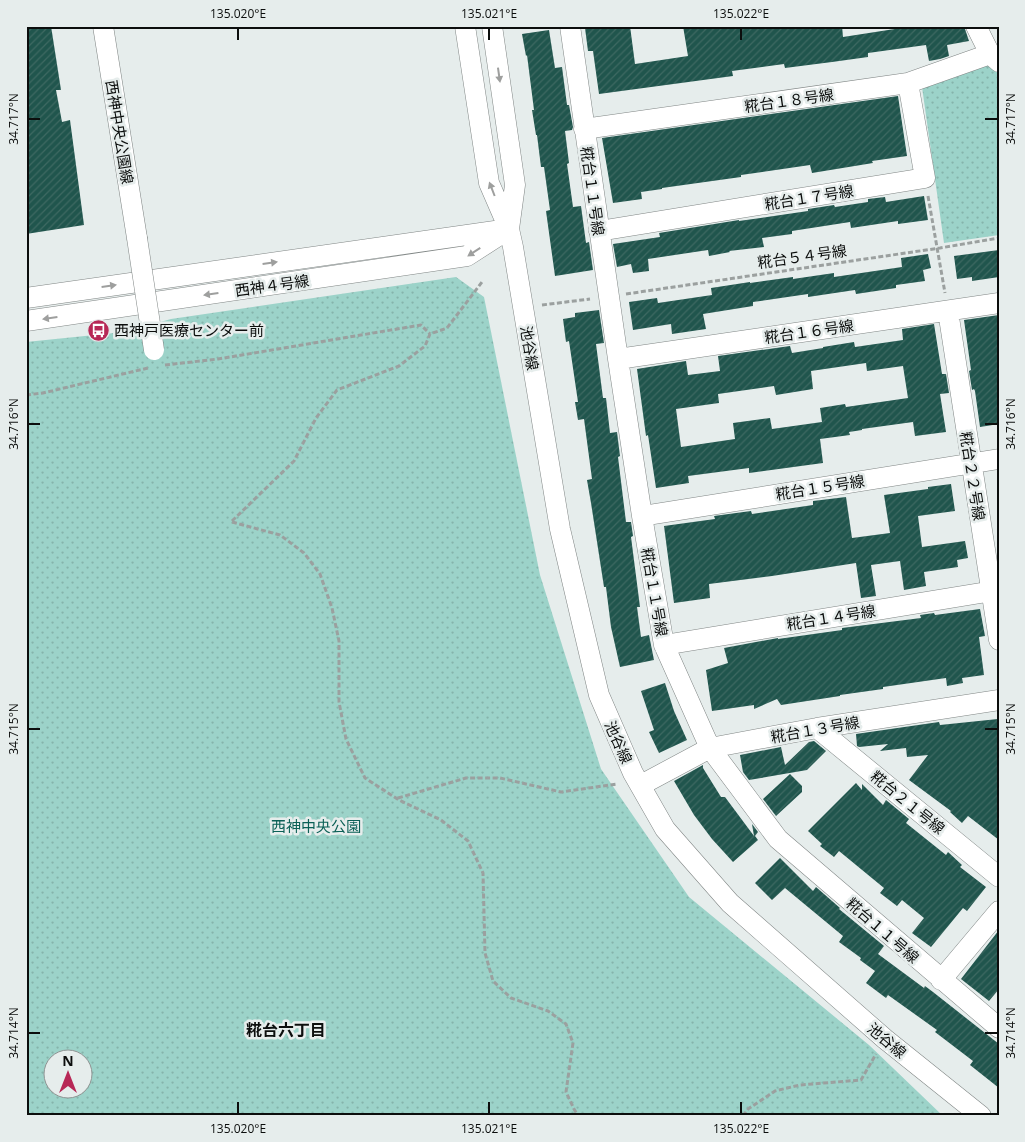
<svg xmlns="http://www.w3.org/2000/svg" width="1025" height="1142" font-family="'Open Sans','Noto Sans JP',sans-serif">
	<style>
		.park { fill: url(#park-dots); fill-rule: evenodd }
		.building { fill: url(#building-hatch); fill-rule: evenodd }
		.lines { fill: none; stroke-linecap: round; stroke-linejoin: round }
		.minor-casing { stroke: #808685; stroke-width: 21 }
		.path { stroke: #9ba09f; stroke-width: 3; stroke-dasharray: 5 2.5; stroke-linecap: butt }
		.minor { stroke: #fff; stroke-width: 20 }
		.minor-bridge-casing { stroke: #808685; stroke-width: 21; stroke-linecap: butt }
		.minor-bridge { stroke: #fff; stroke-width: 20 }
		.oneway { fill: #9e9f9e }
		.ticks { fill: none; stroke: #0c0e0d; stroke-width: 2 }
		.labels { text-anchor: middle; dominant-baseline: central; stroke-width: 5; stroke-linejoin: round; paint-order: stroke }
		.street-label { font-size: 15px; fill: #0c0e0d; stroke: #e6edec }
		.poi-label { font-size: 15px; fill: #0c0e0d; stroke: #e6edec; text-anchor: start }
		.park-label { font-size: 15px; fill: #0b6056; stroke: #e6edec }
		.neighbourhood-label { font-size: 16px; font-weight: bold; fill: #0c0e0d; stroke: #e6edec }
		.neatline { fill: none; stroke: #0c0e0d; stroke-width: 2 }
		.ticks-label { font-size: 12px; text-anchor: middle; fill: #0c0e0d }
	</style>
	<defs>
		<pattern id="park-dots" width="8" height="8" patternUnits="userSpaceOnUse" patternTransform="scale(1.25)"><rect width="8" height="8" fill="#9cd3c9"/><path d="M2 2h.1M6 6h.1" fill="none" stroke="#85b4ab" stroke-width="1.8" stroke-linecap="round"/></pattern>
		<pattern id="building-hatch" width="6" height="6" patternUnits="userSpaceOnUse" patternTransform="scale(1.25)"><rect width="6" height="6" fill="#20554d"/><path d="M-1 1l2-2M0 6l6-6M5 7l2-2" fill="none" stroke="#3e6962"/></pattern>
	</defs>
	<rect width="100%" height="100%" fill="#e6edec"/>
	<path class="park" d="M988 60 999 71V235L944 243 922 87Z
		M456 277 484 297 540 575 601 769 689 897 869 1045 943 1116H26V342L124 332 171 319ZM52 1060H82V1090H52Z"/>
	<path class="building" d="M26 26H51L61 90H56L62 122 70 120 84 225 26 234Z
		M587 26H630L635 64 688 56 683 26H842L843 37 914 26H964L969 41 947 45 949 56 940 59 929 61 926 45 868 53V57L832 62 785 68 784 64 732 71 733 76 599 94 593 51H588L585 28 588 27Z
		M549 30 555 68 562 67 567 105H569L573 127 572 130 565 131 569 163 567 164 573 207 581 206 586 243 589 242 593 270 555 276 546 211 550 210 544 167H541L537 135H536L532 110H534L527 55 526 56 522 34Z
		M898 96 907 156 872 161 873 163 812 173 810 165 741 175V177L662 188V189L641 192 642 199 613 203 602 138Z
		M924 196 928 220 898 224V221L851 228 850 222 792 231V234L762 238 764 247 729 251 730 252 709 256 708 250 648 259 649 271 633 273 631 264 617 267 613 244 660 237 659 233 739 220V221L808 211V209L834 205 835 207 868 202V199L885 197 886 202Z
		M999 250V277L972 281V277L957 279 954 256Z
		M928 254 931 268 923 270 925 281 896 285V288L856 294 855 290 808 297V294L753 302V306L703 314 706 329 672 334 671 324 633 330 629 302 657 298 658 303 712 295 711 288 750 282V283L793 277V279L834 273V277L902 267 901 258Z
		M599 310 604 343 596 344 603 398H606L610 433 617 432 620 456 618 457 626 522H631L633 536 631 537 640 607H637L641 637 649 635 654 660 620 667 611 627 606 587H604L591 503 587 480 592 479 584 419 578 420 575 402H578L569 341 566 342 563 319 575 317V313Z
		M999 315V424L980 427 975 391 974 389 972 390 969 371 971 370 964 320Z
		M934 324 942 374H946L949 393 940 394 946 432 915 436 913 422 862 429V430L849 432 850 435 820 439 823 463 749 473V468L688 476 689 483 656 488 648 435 646 436 637 369 686 361 688 375 720 371 718 356 790 346 792 353 823 348V347L854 342 855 347 903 340 902 329ZM866 363 867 371 903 366 908 398 846 407 845 404 820 408 822 422 772 429 770 418 733 423 735 439 681 447 676 409 719 403 718 394 774 386 776 395 813 389 811 371Z
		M951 484 955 511 918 516 922 547 965 541 968 558 957 560 958 567 924 572 926 586 904 590 900 561 871 565 876 596 861 598 856 563 772 576 709 584 710 598 674 603 664 526 715 519 714 516 751 511 752 514 813 505V501L846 497 852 538 890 533 884 495 928 489V487Z
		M980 609 985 636 979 637 984 675 962 678 963 683 947 686 946 678 883 687V689L840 695V696L781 705 777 699 754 709V705L712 711 706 670 728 663 724 648 778 638V639L842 630V628L921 618 920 615 934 613 935 615Z
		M665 683 674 711 687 740 659 753 649 732 654 730 641 691Z
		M998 719 999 840 968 816 962 823 950 812 951 811 909 780 928 755 907 757 906 748 880 751 888 744 859 747 857 746 856 734 939 722 940 725Z
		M814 741 826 751 807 770 749 780 743 772 740 755 781 747 785 765 809 742Z
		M703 765V768L721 797H725L754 836 752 824 758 832 755 836 758 840 733 862 712 839 694 815 674 781Z
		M790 774 802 786V792L776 816 763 799Z
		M856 783 862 790V784L883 805 886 800 909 819 906 823 946 855 948 852 962 865 960 867 986 887 967 911 963 908 931 947 912 933 924 918 902 900 897 906 880 893 884 888 839 851 834 857 820 846 822 844 808 831Z
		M780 858 813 891 816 887 840 908 839 909 884 946 878 954 924 988 925 986 933 992 999 1044V1088L970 1065 973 1061 935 1032 937 1030 888 995 886 998 866 983 875 971 860 960 861 958 839 942 843 936 785 888 772 900 755 883Z
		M999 930V989L989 1001 961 979Z"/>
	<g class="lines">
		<defs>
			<path id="minor" d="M103 26 137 238
				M570 26 618 359 642 516 664 645 710 748 778 839 999 1028
				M976 26 990 54 999 62
				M584 129 908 83 990 54
				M509 229 513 247 560 529 599 695 633 773 665 829 730 903 885 1039 981 1116
				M599 231 925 178 908 83
				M26 298 509 229 489 183 465 26
				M948 311 999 640
				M26 321 467 256 509 229 515 185 492 26
				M618 359 999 303
				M642 516 999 459
				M664 645 999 590
				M817 728 999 877
				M641 785 710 748 817 728 999 700
				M941 980 999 911"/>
		</defs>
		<use href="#minor" class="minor-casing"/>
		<path class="path" d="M928 196 945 293
			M626 294 940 248 999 238
			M542 305 590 299
			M165 365 218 359 421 325 430 334
			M26 395 43 393 148 368
			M232 521 294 461 316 418 337 390 399 366 425 346 430 334 447 328 482 282
			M232 522 280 535 304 553 320 574 332 608 339 641V702L346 739 365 778 399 800 441 820 468 841 483 873 485 953 493 981 511 998 548 1011 566 1024 573 1043 566 1092 574 1109 578 1116
			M398 798 466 778H500L561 792 617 784
			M743 1116 748 1109 775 1091 800 1085 861 1080 876 1054"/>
		<use href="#minor" class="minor"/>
		<defs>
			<path id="minor-bridge" d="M137 238 154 350"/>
		</defs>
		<use href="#minor-bridge" class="minor-bridge-casing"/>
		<use href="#minor-bridge" class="minor-bridge"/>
	</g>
	<defs><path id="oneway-solid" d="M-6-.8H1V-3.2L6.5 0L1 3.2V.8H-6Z" transform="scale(1.25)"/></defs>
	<g class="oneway">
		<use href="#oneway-solid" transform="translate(499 75) rotate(82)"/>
		<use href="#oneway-solid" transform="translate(492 189) rotate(-111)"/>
		<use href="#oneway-solid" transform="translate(474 252) rotate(147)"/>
		<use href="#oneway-solid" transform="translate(270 263) rotate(-8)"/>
		<use href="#oneway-solid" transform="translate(109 286) rotate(-8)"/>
		<use href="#oneway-solid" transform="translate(211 294) rotate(172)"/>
		<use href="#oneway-solid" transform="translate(50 318) rotate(172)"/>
	</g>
	<path class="ticks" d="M238 28V40M489 28V40M741 28V40M28 119H40M985 119H998M28 424H40M985 424H998M28 729H40M985 729H998M28 1033H40M985 1033H998M238 1102V1114M489 1102V1114M741 1102V1114"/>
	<defs>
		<symbol id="bus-disc" viewBox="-11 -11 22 22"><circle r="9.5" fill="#b72856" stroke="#e6edec"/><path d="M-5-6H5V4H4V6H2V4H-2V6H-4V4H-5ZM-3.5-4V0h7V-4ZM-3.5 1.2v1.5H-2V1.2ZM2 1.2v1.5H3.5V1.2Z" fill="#fff"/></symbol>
	</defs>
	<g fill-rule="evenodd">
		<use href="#bus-disc" x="86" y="318" width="25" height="25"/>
	</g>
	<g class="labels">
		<g class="street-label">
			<text transform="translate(789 100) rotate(-8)">糀台１８号線</text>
			<text transform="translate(120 132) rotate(81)">西神中央公園線</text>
			<text transform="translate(593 191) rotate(82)">糀台１１号線</text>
			<text transform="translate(809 197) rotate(-9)">糀台１７号線</text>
			<text transform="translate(802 256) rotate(-8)">糀台５４号線</text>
			<text transform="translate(272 285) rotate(-8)">西神４号線</text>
			<text transform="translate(809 331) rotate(-8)">糀台１６号線</text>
			<text transform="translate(530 348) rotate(81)">池谷線</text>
			<text transform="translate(973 476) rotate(81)">糀台２２号線</text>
			<text transform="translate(820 487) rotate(-9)">糀台１５号線</text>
			<text transform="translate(655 592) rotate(80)">糀台１１号線</text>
			<text transform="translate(831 617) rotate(-9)">糀台１４号線</text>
			<text transform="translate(815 729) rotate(-10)">糀台１３号線</text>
			<text transform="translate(619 742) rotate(66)">池谷線</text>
			<text transform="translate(908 802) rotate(39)">糀台２１号線</text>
			<text transform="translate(883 930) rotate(41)">糀台１１号線</text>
			<text transform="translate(887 1040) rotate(40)">池谷線</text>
		</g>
		<g class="poi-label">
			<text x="114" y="330">西神戸医療センター前</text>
		</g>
		<g class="park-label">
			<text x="316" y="826">西神中央公園</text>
		</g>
		<g class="neighbourhood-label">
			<text x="286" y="1030">糀台六丁目</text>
		</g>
	</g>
	<rect width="1025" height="1142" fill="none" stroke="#e6edec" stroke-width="55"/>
	<g transform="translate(68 1074)"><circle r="24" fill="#e6edec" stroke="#8f9493"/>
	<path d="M0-4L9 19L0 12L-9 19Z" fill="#b72856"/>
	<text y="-8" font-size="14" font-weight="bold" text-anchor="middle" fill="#0c0e0d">N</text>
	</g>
	<rect x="28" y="28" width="970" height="1086" class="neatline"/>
	<g class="ticks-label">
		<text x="238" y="18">135.020°E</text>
		<text x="489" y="18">135.021°E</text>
		<text x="741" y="18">135.022°E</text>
		<text transform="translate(14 119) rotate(-90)" y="4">34.717°N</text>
		<text transform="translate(1011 119) rotate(-90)" y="4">34.717°N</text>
		<text transform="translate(14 424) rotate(-90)" y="4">34.716°N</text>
		<text transform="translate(1011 424) rotate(-90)" y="4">34.716°N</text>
		<text transform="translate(14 729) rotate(-90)" y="4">34.715°N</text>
		<text transform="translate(1011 729) rotate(-90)" y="4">34.715°N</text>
		<text transform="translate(14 1033) rotate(-90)" y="4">34.714°N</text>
		<text transform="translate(1011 1033) rotate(-90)" y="4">34.714°N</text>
		<text x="238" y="1133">135.020°E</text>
		<text x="489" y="1133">135.021°E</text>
		<text x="741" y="1133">135.022°E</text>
	</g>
</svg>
